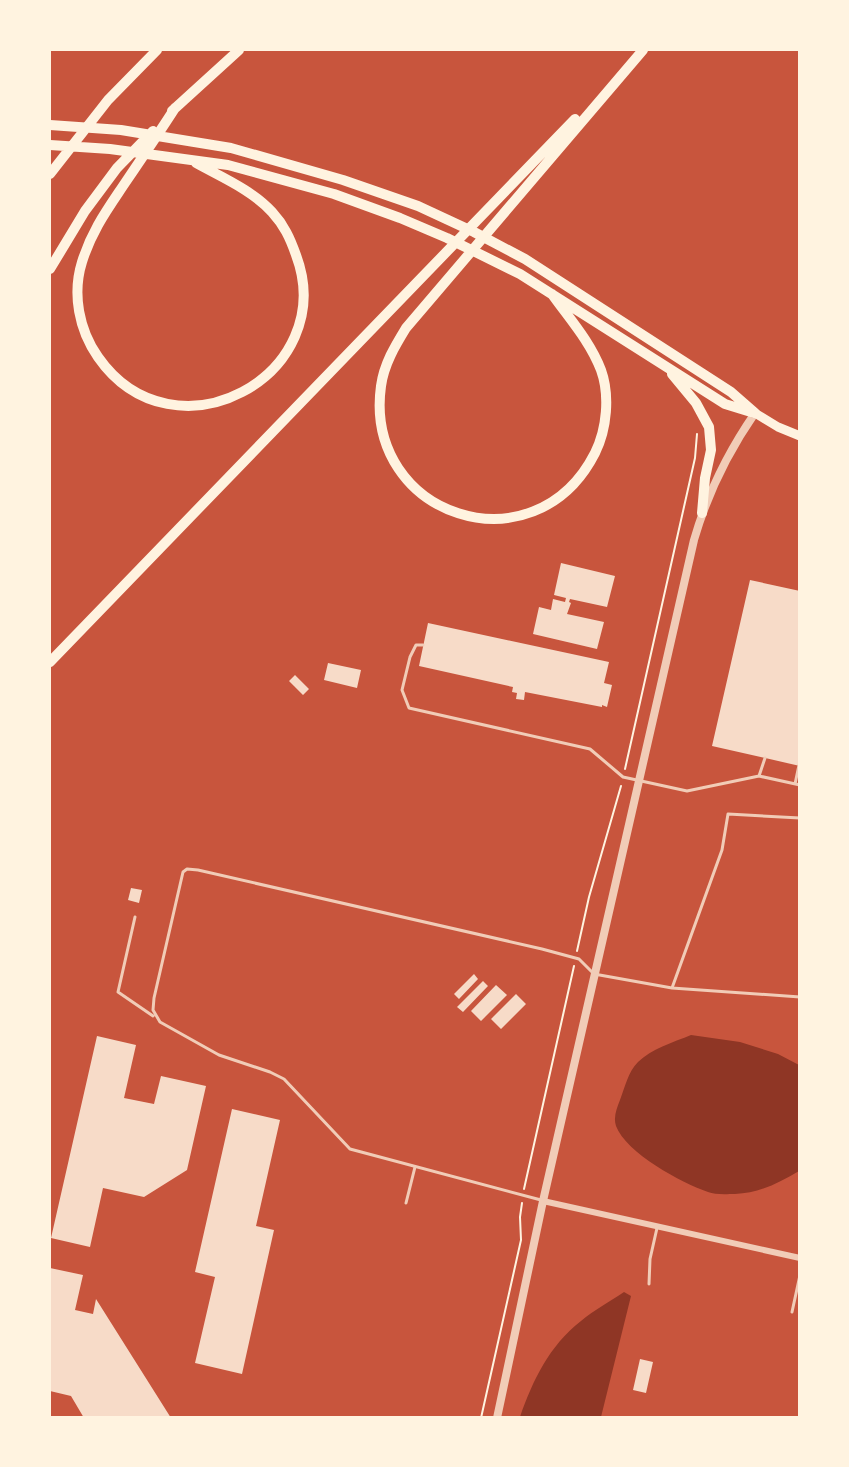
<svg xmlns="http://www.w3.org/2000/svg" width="849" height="1467" font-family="Roboto,sans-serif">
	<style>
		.water { fill: #8f3625 }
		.building { fill: #f7dbc8 }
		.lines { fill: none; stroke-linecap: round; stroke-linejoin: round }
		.path { stroke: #fff3e0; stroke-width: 2 }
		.service { stroke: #f1ccb7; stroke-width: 3 }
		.minor { stroke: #f1ccb7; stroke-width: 6 }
		.tertiary { stroke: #f1ccb7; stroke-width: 8 }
		.primary { stroke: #fff3e0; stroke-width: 9 }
		.motorway { stroke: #fff3e0; stroke-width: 10 }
	</style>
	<rect width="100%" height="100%" fill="#c8553d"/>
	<path class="water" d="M691 1035 740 1042 778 1054 799 1065V1171C779 1183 759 1193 735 1194 727 1194 715 1195 708 1192 682 1183 626 1153 616 1126 613 1117 617 1108 620 1100 625 1087 628 1072 638 1062 651 1049 674 1042 691 1035Z
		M624 1292 631 1296 601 1417H520C533 1380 549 1346 581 1321 594 1310 609 1302 624 1292Z"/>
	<path class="building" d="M561 563 615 576 607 607 570 599 569 602 571 603 567 614 604 622 597 649 533 634 539 607 551 610 553 599 565 602 566 598 554 595Z
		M750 580 800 591V766L712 746Z
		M428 623 609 662 604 683 612 685 607 707 602 705V707L525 692 524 700 516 699 517 693 512 692 513 687 419 666Z
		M328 663 361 670 357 688 324 680Z
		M295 675 309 689 303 695 289 681Z
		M131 888 142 890 139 903 128 900Z
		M474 974 478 979 459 999 454 994Z
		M483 981 488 986 463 1012 457 1007Z
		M496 985 507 995 481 1021 471 1011Z
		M516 994 526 1004 501 1029 491 1019Z
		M97 1036 136 1045 124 1098 154 1104 161 1076 206 1086 187 1170 144 1197 103 1188 90 1247 51 1238Z
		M232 1109 280 1120 256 1226 274 1230 242 1374 195 1363 215 1277 195 1272Z
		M50 1268 83 1275 75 1310 93 1314 96 1299 171 1418H84L71 1396 50 1391Z
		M640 1359 653 1362 646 1393 633 1390Z"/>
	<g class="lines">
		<path class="path" d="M625 769 695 458 697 434
			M577 951 589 897 621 786
			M524 1189 574 966
			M481 1418 521 1240 520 1217 522 1203"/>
		<path class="service" d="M423 645H416L410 657 402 690 409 708 590 749 623 777 687 791 759 776 800 785
			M759 776 765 758
			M795 784 799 765
			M135 917 118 992 153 1016
			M672 988 722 850 728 814 800 818
			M541 1200 350 1149 284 1079 270 1072 219 1055 160 1022 153 1010 154 998 183 872 187 869 198 870 542 949 579 959 594 974 672 988 800 997
			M406 1203 415 1167
			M649 1284 650 1259 657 1228
			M792 1312 800 1275"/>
		<path class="minor" d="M543 1201 800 1258"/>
		<path class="tertiary" d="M497 1418 543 1201 694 540C707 495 728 452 755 413"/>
		<path class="primary" d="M755 413 778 427 800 436"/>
		<path class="motorway" d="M175 108C159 133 142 158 125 183 107 210 92 230 82 262 72 294 79 330 98 357 174 466 341 375 296 255 290 238 284 225 272 212 252 190 221 177 196 163
			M172 111 239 50
			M50 125 121 130 231 148 343 180 418 206 474 232 525 259 731 392 755 413
			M50 145 110 149 228 165 334 194 400 218 447 238 520 274 725 404 751 412
			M50 174 108 100 157 50
			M50 269 85 211 117 168 153 131
			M552 294C569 318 590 341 601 370 610 395 607 429 595 453 534 573 363 516 381 386 384 364 395 346 406 328L643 50
			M672 374 696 403 709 427 711 450 705 478 702 513
			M50 662 575 119"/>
	</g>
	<rect width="849" height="1467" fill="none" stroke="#fff3e0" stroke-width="102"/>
</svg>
